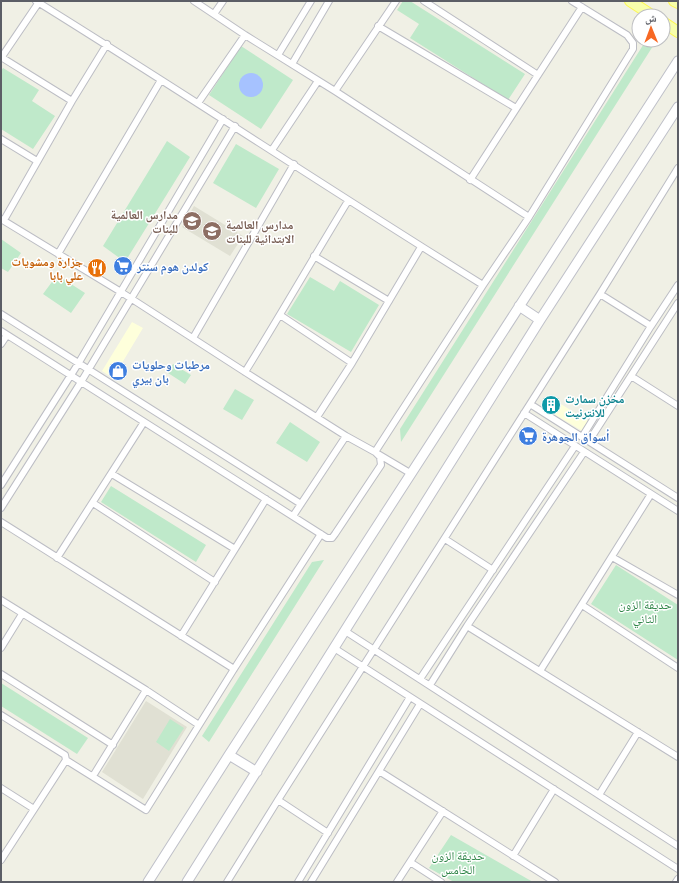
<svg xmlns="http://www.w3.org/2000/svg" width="679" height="883" font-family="'IBM Plex Sans','Noto Naskh Arabic',sans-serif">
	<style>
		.commercial { fill: #feffdb }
		.education { fill: #e0e0d3 }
		.green { fill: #bfe9ca }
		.water { fill: #a6c2ff }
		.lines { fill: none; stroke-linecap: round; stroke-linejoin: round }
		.minor-casing { stroke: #bcbdc4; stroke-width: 8 }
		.secondary-casing { stroke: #bfc0c9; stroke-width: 11 }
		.primary-casing { stroke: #fdf751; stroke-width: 12 }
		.minor { stroke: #fff; stroke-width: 6 }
		.secondary { stroke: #fff; stroke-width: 9 }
		.primary { stroke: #f8ffab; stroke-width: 10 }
		.labels { text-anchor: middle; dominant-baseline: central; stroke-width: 3; stroke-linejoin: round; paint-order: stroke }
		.education-label { font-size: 12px; font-weight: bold; fill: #785e54; stroke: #fff; text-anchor: end }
		.food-label { font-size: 12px; font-weight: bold; fill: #c56008; stroke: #fff; text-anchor: end }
		.shop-label { font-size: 12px; font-weight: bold; fill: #366cbe; stroke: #fff; text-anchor: start }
		.culture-label { font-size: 12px; font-weight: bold; fill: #0d838f; stroke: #fff; text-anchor: start }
		.park-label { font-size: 12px; fill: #2e8447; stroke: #fff }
	</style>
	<rect width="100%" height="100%" fill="#f0f0e5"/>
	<path class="commercial" d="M132 322 143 328 113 378 102 371Z
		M551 398 590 422 584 432 544 408Z"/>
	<path class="education" d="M194 206 243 236 230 256 182 227Z
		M146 701 187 727 143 799 102 772Z"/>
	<path class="green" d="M403 1H410L525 74 508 100 410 38 419 24 397 10Z
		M645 42 653 46 401 442 400 429Z
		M241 46 293 80 261 129 209 95Z
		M3 68 39 90 32 101 55 116 33 149 1 129V71Z
		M167 141 190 157 125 262 103 246Z
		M236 144 279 169 256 208 213 183Z
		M1 239 21 253 8 272 1 268Z
		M57 275 85 293 71 313 43 294Z
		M310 277 334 291 340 281 379 305 351 352 287 314Z
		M173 364 191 375 185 384 168 373Z
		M235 389 254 400 242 420 223 409Z
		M290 422 320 442 307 462 276 443Z
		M111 486 206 545 196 562 101 502Z
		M324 560 209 742 202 736 312 562Z
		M616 565 678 605V660L591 604Z
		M1 683 88 738 77 754 1 706Z
		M170 719 184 728 169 751 156 742Z
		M451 835 533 882H454L429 868Z"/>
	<path class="water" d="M239 85a12 12 0 1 1 24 0a12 12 0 1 1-24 0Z"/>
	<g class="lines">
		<defs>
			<path id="minor" d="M36 1C186 94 333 192 483 285
				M194 1 245 35 335 91 529 217
				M424 1 538 75
				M214 14 223 1
				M378 26 516 108
				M278 55 311 1
				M1 57 72 101
				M1 58 39 2
				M292 64 329 1
				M335 91 396 1
				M198 103 245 35
				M1 139 37 161
				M272 150 318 81
				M470 180 582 7
				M1 219 121 292 245 372 346 436 375 452 380 457 381 465 335 534 332 538H327L1 331
				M4 220 72 101 107 44
				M58 254 161 80
				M314 256 389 301
				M600 294 651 326
				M1 314 301 504
				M280 315 352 363
				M193 338 294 164
				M1 344 7 335
				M245 372C280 316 313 258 348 201
				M631 376 678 406
				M530 404 678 498
				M524 413 678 511
				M317 417 352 363 421 247
				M582 437 651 326 678 285
				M589 441 678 303
				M375 452 483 285 529 217 633 49V43L627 35 572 1
				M378 454 410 473
				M112 474 235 549
				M1 485 78 364 223 119
				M93 503 215 582
				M1 508 81 382 235 126
				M293 516 346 436
				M1 522 234 669
				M445 539 493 570
				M612 557 678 595
				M57 558 144 422
				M1 600 146 690 199 725
				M582 605 678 668
				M467 626 678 757
				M345 631 678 846
				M181 636 266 499
				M1 648 22 614
				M334 648 678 869
				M540 671 651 494
				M1 674 113 745
				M420 679 575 446
				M430 685 467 626 584 452
				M1 715 65 755 66 760 146 810 234 669 321 534
				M379 771 555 882
				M93 776 146 690
				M1 788 34 809
				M599 795 638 732
				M278 800 328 833
				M513 856 554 789
				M1 860 66 760
				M410 862 441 882
				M227 882 278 800 600 294 678 168
				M298 882 410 697
				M311 882 420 704
				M397 882 443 811
				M676 882 678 879"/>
			<path id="secondary" d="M519 306 540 320
				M229 755 257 772
				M148 882 229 755 678 61
				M187 882 540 320 678 107"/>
			<path id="primary" d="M630 1 653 16
				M674 1 678 3
				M663 22 678 32"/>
		</defs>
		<use href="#minor" class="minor-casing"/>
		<use href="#secondary" class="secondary-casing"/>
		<use href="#primary" class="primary-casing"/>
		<use href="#minor" class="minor"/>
		<use href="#secondary" class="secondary"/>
		<use href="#primary" class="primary"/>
	</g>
	<defs>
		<symbol id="school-disc" viewBox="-11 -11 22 22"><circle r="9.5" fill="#8d6e63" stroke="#fff"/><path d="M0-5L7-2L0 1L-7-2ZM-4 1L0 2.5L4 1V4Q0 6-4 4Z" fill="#fff"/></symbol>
		<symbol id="supermarket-disc" viewBox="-11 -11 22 22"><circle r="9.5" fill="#3f7fe0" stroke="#fff"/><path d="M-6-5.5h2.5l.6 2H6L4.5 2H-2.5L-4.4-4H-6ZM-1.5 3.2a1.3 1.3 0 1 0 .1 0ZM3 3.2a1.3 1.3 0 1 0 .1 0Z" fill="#fff"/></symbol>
		<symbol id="restaurant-disc" viewBox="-11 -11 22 22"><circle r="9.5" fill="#e8710a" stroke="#fff"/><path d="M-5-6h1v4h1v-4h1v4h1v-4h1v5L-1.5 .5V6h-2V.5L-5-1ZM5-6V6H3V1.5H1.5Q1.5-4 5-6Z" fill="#fff"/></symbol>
		<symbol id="shop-disc" viewBox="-11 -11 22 22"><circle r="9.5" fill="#3f7fe0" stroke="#fff"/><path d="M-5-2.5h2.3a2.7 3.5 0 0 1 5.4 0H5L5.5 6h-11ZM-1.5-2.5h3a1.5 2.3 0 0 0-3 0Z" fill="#fff"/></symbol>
		<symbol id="building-disc" viewBox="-11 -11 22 22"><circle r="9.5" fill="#0f9aa8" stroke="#fff"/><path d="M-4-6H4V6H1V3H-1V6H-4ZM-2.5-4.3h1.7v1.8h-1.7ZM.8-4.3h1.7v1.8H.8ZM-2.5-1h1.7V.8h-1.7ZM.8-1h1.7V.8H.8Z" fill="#fff"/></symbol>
	</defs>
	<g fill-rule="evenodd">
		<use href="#school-disc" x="181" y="210" width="22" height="22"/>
		<use href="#school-disc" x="201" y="220" width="22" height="22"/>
		<use href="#supermarket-disc" x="112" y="255" width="22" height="22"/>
		<use href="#restaurant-disc" x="86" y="257" width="22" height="22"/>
		<use href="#shop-disc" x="107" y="360" width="22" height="22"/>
		<use href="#building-disc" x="540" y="394" width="22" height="22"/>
		<use href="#supermarket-disc" x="517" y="425" width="22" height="22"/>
	</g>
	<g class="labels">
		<g class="education-label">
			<text x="178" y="214">مدارس العالمية<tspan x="178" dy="14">للبنات</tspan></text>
			<text x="226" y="224" text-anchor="start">مدارس العالمية<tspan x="226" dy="14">الابتدائية للبنات</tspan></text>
		</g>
		<g class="food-label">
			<text x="83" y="261">جزارة ومشويات<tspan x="83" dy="14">علي بابا</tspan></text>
		</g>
		<g class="shop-label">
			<text x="137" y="266">كولدن هوم سنتر</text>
			<text x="132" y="364">مرطبات وحلويات<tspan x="132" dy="14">بان بيري</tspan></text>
			<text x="542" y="436">أسواق الجوهرة</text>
		</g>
		<g class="culture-label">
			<text x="565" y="398">مخزن سمارت<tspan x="565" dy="14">للانترنيت</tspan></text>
		</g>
		<g class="park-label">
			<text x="645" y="604">حديقة الزون<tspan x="645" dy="14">الثاني</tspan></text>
			<text x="458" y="855">حديقة الزون<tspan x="458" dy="14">الخامس</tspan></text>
		</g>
	</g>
	<rect width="679" height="883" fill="none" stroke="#5c5e66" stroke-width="4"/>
	<g transform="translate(651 28) rotate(359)"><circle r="19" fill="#ffffff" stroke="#bebfc2"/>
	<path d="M0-3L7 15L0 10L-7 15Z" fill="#f76824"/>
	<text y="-6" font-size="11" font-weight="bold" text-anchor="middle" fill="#5c5e66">ش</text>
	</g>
</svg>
